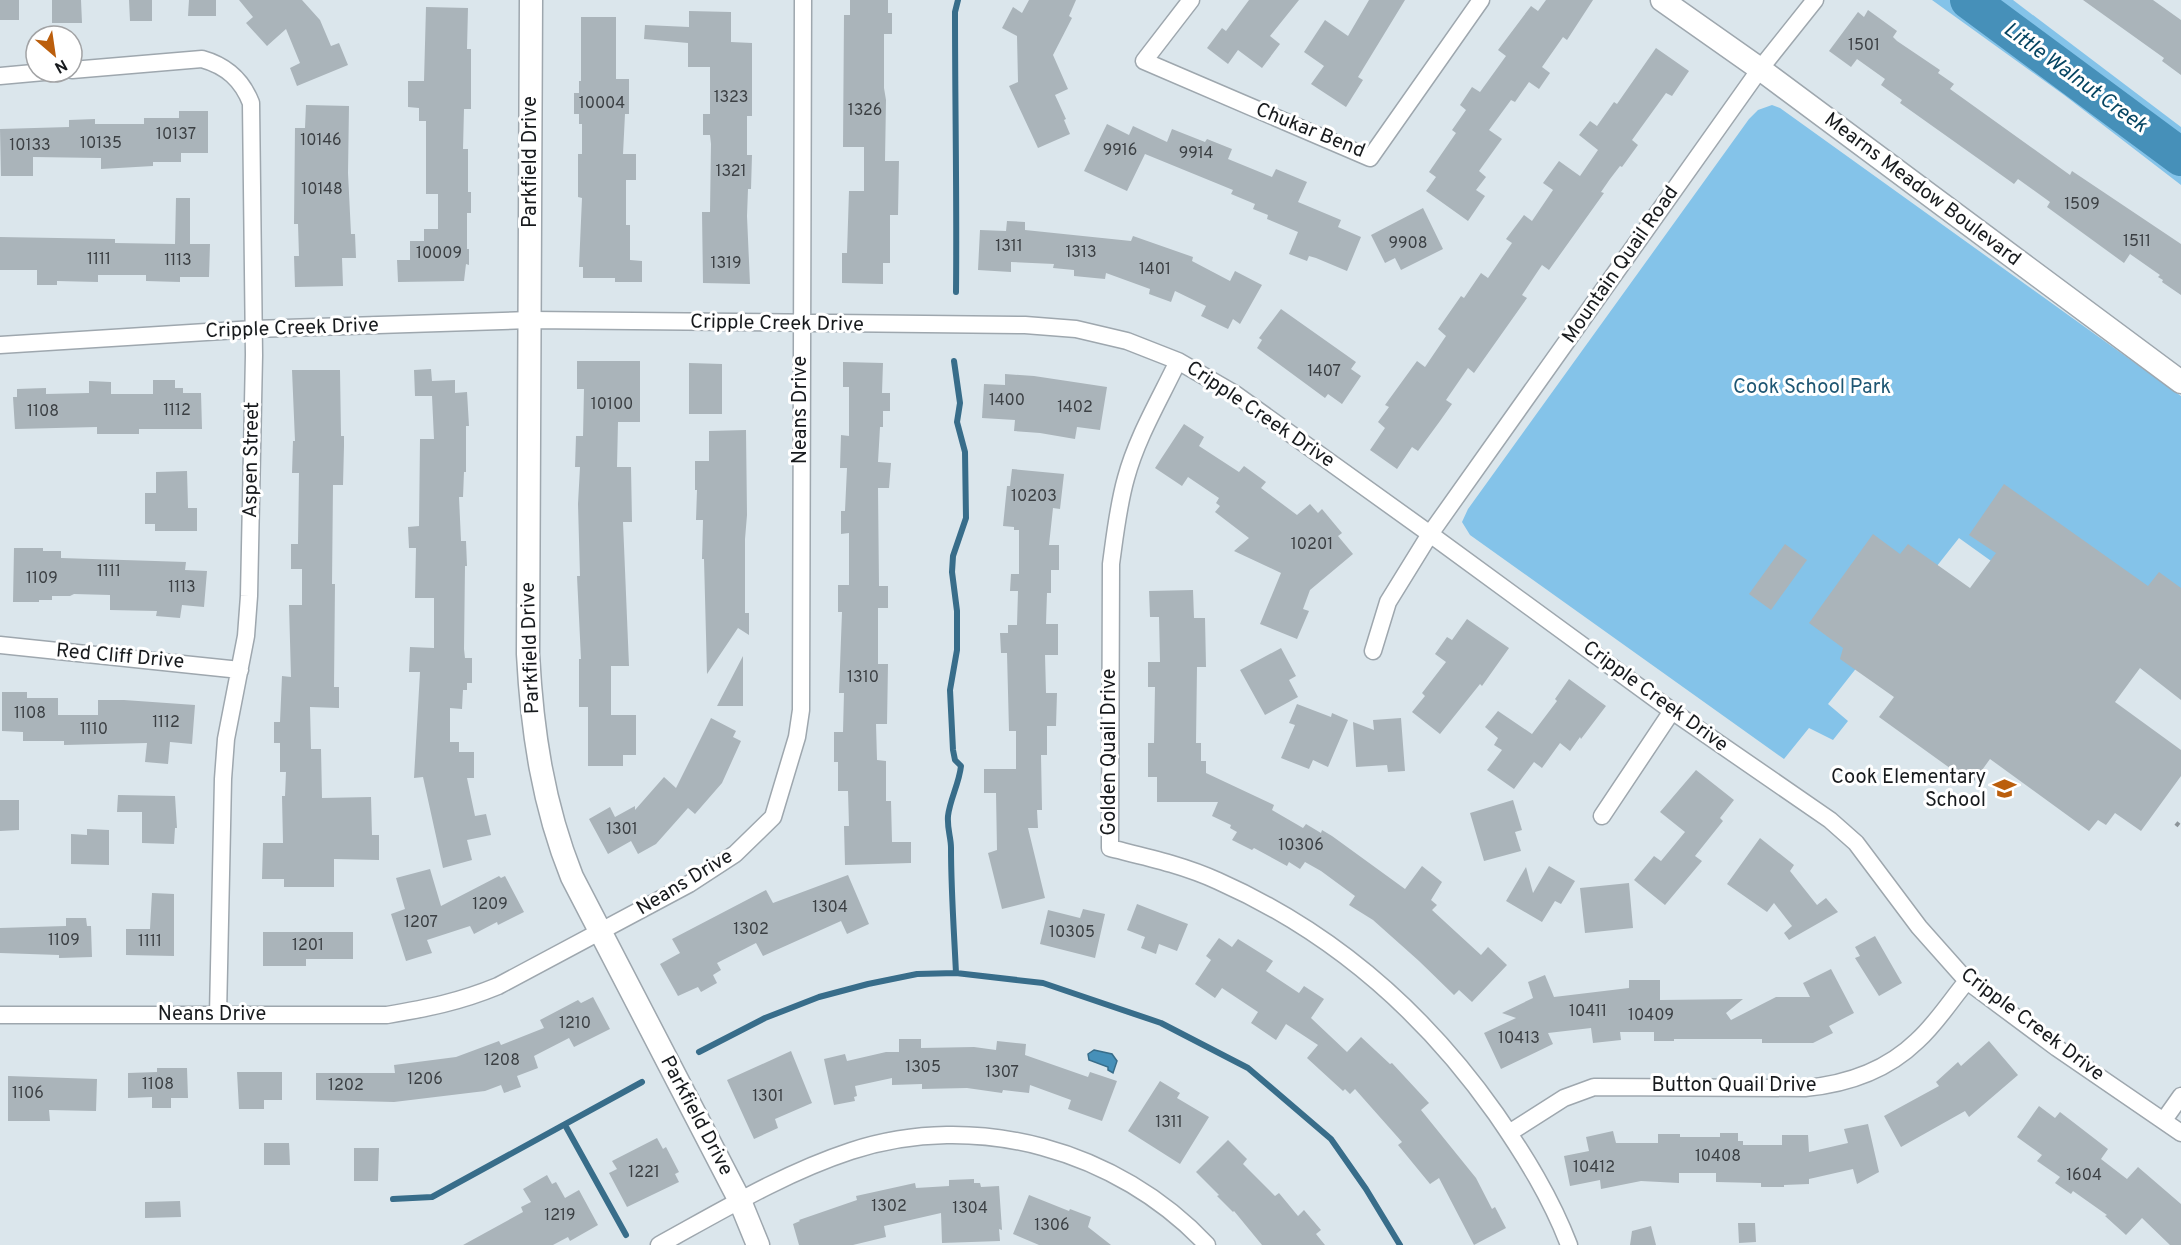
<svg xmlns="http://www.w3.org/2000/svg" width="2181" height="1245" font-family="Overpass,sans-serif">
	<style>
		.green { fill: #84c3e9 }
		.water { fill: #4690b9; stroke: #386d8a; stroke-width: 1.5 }
		.lines { fill: none; stroke-linecap: round; stroke-linejoin: round }
		.stream { stroke: #386d8a; stroke-width: 6 }
		.river { stroke: #4690b9; stroke-width: 38 }
		.building { fill: #aab4ba }
		.street-casing { stroke: #9ea7ae; stroke-width: 19 }
		.secondary-casing { stroke: #9ea7ae; stroke-width: 25 }
		.path { stroke: #8c9499; stroke-width: 4; stroke-dasharray: 4.5 4.5; stroke-linecap: butt }
		.street { stroke: #fff; stroke-width: 16 }
		.secondary { stroke: #fff; stroke-width: 22 }
		.labels { text-anchor: middle; dominant-baseline: central; stroke-width: 6; stroke-linejoin: round; paint-order: stroke }
		.number-label { font-size: 16px; fill: #3c4044 }
		.street-label { font-size: 20px; fill: #171a1d; stroke: #fff }
		.park-label { font-size: 20px; fill: #1e5673; stroke: #fff }
		.poi-label { font-size: 20px; fill: #171a1d; stroke: #fff; text-anchor: end }
		.water-label { font-size: 21px; font-style: italic; fill: #064562; stroke: #fff }
	</style>
	<rect width="100%" height="100%" fill="#dbe6ec"/>
	<path class="green" d="M1932 0H2013L2181 127V185L2064 95Z
		M1772 105 1780 108 2181 396V697L1959 538 1828 704 1848 721 1833 740 1809 728 1784 759 1470 535 1462 522 1468 509 1749 119 1758 110Z"/>
	<path class="water" d="M1094 1050 1112 1054 1117 1061 1113 1073 1108 1070V1067L1089 1060 1088 1054Z"/>
	<g class="lines">
		<path class="stream" d="M956 292C957 199 955 106 955 12L958 0
			M954 361 960 403 957 422 965 452 966 518 953 556 952 572 957 611V650L950 690 953 750 955 760 961 766C959 784 950 799 948 816 947 829 951 837 951 848 951 890 954 931 956 973
			M699 1052 765 1018 819 997 868 984 917 974 956 973 1043 983 1161 1023 1248 1068 1331 1139 1366 1189 1400 1245
			M565 1125 626 1235
			M393 1199 432 1197 642 1082"/>
		<path class="river" d="M1969 0 2181 157"/>
	</g>
	<path class="building" d="M0 0H19V20H0Z
		M52 0H81L82 23H52Z
		M129 0H152V21H130Z
		M189 0H216V16H188Z
		M239 0H302L320 20 331 46 339 43 348 65 297 86 290 68 300 63 286 29 267 46 246 23 253 17Z
		M850 0H888V13H892V34H884V88L886 100 885 161H899L898 215H890V263H883V284L842 283V253H847L849 191H864V147H843L844 15H850Z
		M1029 0H1076L1069 16 1072 18 1053 55 1068 89 1055 95 1066 119 1064 120 1070 134 1038 148 1009 86 1018 82 1017 36 1002 28 1013 7 1022 13Z
		M1249 0H1299L1270 36 1280 44 1262 68 1238 50 1228 64 1207 48 1222 28 1226 31Z
		M1369 0H1405L1358 77 1363 80 1346 107 1311 84 1324 66 1304 52 1325 20 1348 36Z
		M1546 0H1593L1567 40 1563 37 1542 67 1550 73 1539 89 1529 82 1515 102 1511 100 1489 130 1502 139 1479 171 1486 177 1476 190 1485 196 1468 221 1426 191 1436 177 1429 172 1456 133 1452 130 1466 110 1460 105 1472 87 1480 92 1506 56 1498 50 1531 6 1538 11Z
		M2083 0H2153L2181 20V75L2162 61 2164 58Z
		M426 7 468 8 467 49H471V109H464L463 149H468V192H471V213H467V249H469V265L466 264 464 281 398 282 397 260H410V241H424V229H438V194H426V121H419V108L408 107V81H424Z
		M1868 10 1897 31 1893 37 1897 41 1940 70 1938 73 1954 84 1950 89 2070 175 2072 171 2181 244V295L2162 282 2163 280 2158 277 2160 275 2130 254 2124 263 2047 207 2050 202 2018 179 2014 184 1900 103 1902 100 1881 85 1885 79 1857 59 1851 67 1829 51 1858 12 1864 17Z
		M689 11 731 12V42L752 43V116H747V155H752L751 189H748L747 216 750 284 703 283 702 212H710L711 144 710 135H703V114H710V67H688V43L644 39 645 25 689 27Z
		M581 17H616V79H629V114H625L623 154H636V180H626V225H630V260L642 261V282H615V278H583V267H579L582 198 578 197V154H582V124H579V114H574V93H579V81H581Z
		M1656 48 1689 71 1672 96 1666 93 1632 140 1638 145 1622 167 1620 166 1610 179 1601 192 1604 193 1549 270 1542 265 1522 295 1527 298 1474 373 1468 368 1446 400 1452 404 1440 421 1418 451 1412 447 1397 469 1370 450 1385 428 1378 422 1389 407 1385 405 1417 361 1425 367 1446 336 1438 329 1461 296 1464 298 1481 273 1488 278 1512 243 1506 239 1524 215 1532 221 1553 190 1543 183 1559 161 1580 176 1598 150 1579 135 1590 121 1597 126 1614 102 1617 104Z
		M306 105 349 106 348 173 351 234H355L356 258H342L343 286 295 287 294 256H299L298 224H294L295 128H305Z
		M179 111H208V153H181V162H153V166L101 169V158L33 157V176H1L0 129 69 127V120L95 119V124H144V118H179Z
		M1107 124 1129 135 1133 126 1167 142 1172 129 1205 142 1207 139 1232 149 1228 159 1272 177 1276 169 1307 182 1298 202 1341 220 1338 227 1361 237 1347 271 1316 258 1309 256 1307 261 1289 254 1298 232 1267 219 1268 215 1253 209 1255 204 1231 194 1233 190 1145 154 1127 191 1084 171Z
		M176 198H190V244H210L209 277H180V282L146 281V275H98V282L57 281V285H37V270H0V237L115 239V243L175 244Z
		M1423 208 1443 249 1401 270 1395 258 1385 263 1371 235Z
		M1007 221 1025 222V230L1131 241 1133 236 1193 257 1192 261 1230 281 1235 271 1262 285 1240 324 1233 319 1228 329 1201 316 1206 306 1175 291 1171 302 1149 294 1150 289 1106 273 1105 279 1074 276V270L1053 268 1054 264 1011 262V272L978 270 980 230 1006 231Z
		M1281 309 1356 362 1351 369 1361 376 1342 404 1328 394 1325 398 1257 348 1262 340 1259 338Z
		M577 361H640V422H618L617 467H631L632 522H623L629 666H611V715H636V755H623V766H588V707H579V659H581L577 576H580L578 504 580 467H575L576 436H583L584 389H577Z
		M843 362 883 363 882 393H890V411H883V427H880L878 462 891 463 889 488H878L879 586H888V608H878V664H888L887 724H876L877 760 886 761V801H891L892 842H911V863L845 865 844 826H849L848 791H838V762H834V732H843L844 693H839L842 612H838V585H849V533L841 534V511H845L847 468H840L841 435 849 436V387H843Z
		M689 363 722 364V414H689Z
		M431 369 432 381 455 380V393L467 392 469 426H466V472H464L463 497H459L461 541H466L467 566H465L464 649 465 658H472V683H467V690H463L462 709 450 708V742H459V752H474V778H467L475 816 486 814 491 835 467 840 472 860 443 868 423 777 414 778 420 672H409L410 647 434 648V598H415L416 548H409L408 527 419 526 420 439H434L432 396H415L414 370Z
		M292 370H340L341 436H344V446L343 485H333L332 584H335L334 687H339V708L310 707 311 749H321L322 798 371 797 372 835H379V860L334 859V887H284V879H262L263 843H283L282 796H285L286 772H280V743H274V722H280L282 676 291 677 289 605H302V569H291V544H298L299 473H292L293 441H295Z
		M1005 374 1034 376 1107 387 1100 430 1077 427 1075 439 1040 433 1014 431 1015 420 982 418 984 384 1005 385Z
		M153 380H175V388H183V393H201L202 429H139V434H97V427L15 429 13 397H17V389L46 388V394L89 393V381L111 382V394H153Z
		M1184 424 1204 437 1199 446 1239 472 1244 466 1266 482 1261 488 1297 515 1310 504 1318 513 1322 509 1342 533 1338 536 1353 554 1310 590 1303 609 1309 611 1297 639 1260 624 1281 573 1234 551 1249 538 1215 512 1220 506 1216 503 1219 498 1188 477 1182 486 1155 468Z
		M746 430 747 515 745 539V613H749V635L738 628 707 674 704 559H702L703 520H696L697 490H695V461H709V431Z
		M1012 469 1064 474 1060 509 1053 508 1049 545H1059V570H1051V593H1047L1046 624H1058V655H1045L1046 693H1057L1056 726H1047V755H1041L1042 810H1037L1038 828H1028L1045 898 1002 909 988 853 997 850 996 793H984V769H1016V731H1009L1007 653H1001L1000 633H1008V625H1017L1018 591H1010L1011 574H1019V530H1014V527L1003 526 1007 486H1010Z
		M187 471 188 508H197V531H155V524H145V493H156V472Z
		M2004 484 2148 586 2159 572 2181 588V700L2140 668 2115 702 2181 750V776L2141 831 2115 813 2106 825 2098 820 2089 831 1990 759 1972 784 1879 717 1894 697 1840 659 1843 648 1809 623 1873 534 1900 554 1908 544 1970 588 1996 553 1969 535Z
		M1785 544 1807 560 1771 610 1749 594Z
		M14 548H43V551H61V558L186 562 185 570 207 571 204 607 182 605 180 618 156 616 157 611 110 610V595L74 594 70 596H52V600H39V602H13Z
		M1193 590 1194 618H1205L1206 667H1197L1196 743H1201V761H1206V773L1274 805 1272 810 1303 828 1306 824 1321 833 1322 830 1332 836 1405 889 1422 866 1442 882 1431 900 1437 905 1432 910 1481 955 1488 947 1507 965 1472 1002 1459 990 1454 995 1419 961 1373 920 1349 905 1355 896 1321 871 1305 862 1300 869 1289 862 1287 866 1254 848 1252 850 1232 840 1237 832 1230 828 1231 825 1212 816 1218 802H1157V777H1148V743H1154L1155 687H1148V662H1160L1159 617H1150L1149 591Z
		M1467 619 1509 648 1482 686 1480 684 1440 734 1412 712 1425 696 1422 693 1446 662 1435 654 1447 637 1452 640Z
		M1281 648 1296 676 1289 680 1298 697 1265 715 1240 670Z
		M743 656V706H717Z
		M1569 679 1606 706 1581 739 1580 737 1570 751 1560 743 1542 768 1534 762 1514 789 1487 770 1502 750 1494 745 1498 738 1485 727 1498 711 1532 734 1557 701 1555 699Z
		M2 692H27V698H58V715H98V700H124L195 705 192 744 170 742 168 764 145 762 147 743 64 745V741H23V732L2 731Z
		M1297 704 1331 717 1332 713 1348 720 1328 767 1313 760 1309 769 1281 758 1295 725 1289 723Z
		M711 718 736 731 733 737 741 741 722 783 695 814 688 808 656 844 638 854 631 841 608 854 589 819 610 807 615 817 635 806V810L664 777 676 788Z
		M1401 718 1405 771 1388 772 1387 765 1356 767 1353 722 1374 730 1373 720Z
		M1696 770 1734 800 1720 818 1723 821 1695 856 1702 861 1665 905 1634 880 1654 856 1661 861 1685 832 1660 812Z
		M118 795 175 796 177 828H175L174 844 142 843V812H117Z
		M0 800H19V830L0 831Z
		M1513 800 1522 830 1515 832 1521 851 1484 861 1470 813Z
		M87 829 109 830V865L71 864V834L87 835Z
		M1760 838 1794 865 1790 871 1817 905 1826 898 1838 912 1789 940 1784 933 1792 926 1774 903 1767 912 1727 884Z
		M1549 866 1575 881 1561 904 1555 901 1542 922 1506 901 1526 867 1533 893Z
		M430 869 441 906 499 876 501 878 505 876 524 912 498 925 497 922 474 934 470 926 427 940 432 953 406 961 391 914 405 909 396 878Z
		M848 875 869 924 847 934 841 921 763 956 756 943 717 963 721 970 713 975 717 983 701 992 698 987 678 996 660 964 680 953 672 939 766 890 773 903Z
		M1629 883 1633 928 1585 933 1580 888Z
		M152 893 174 894V956L126 955V929H150Z
		M1137 904 1188 924 1177 951 1159 944 1156 954 1141 948 1145 937 1127 930Z
		M1083 909 1105 914 1095 958 1040 944 1048 910 1080 918Z
		M66 918H86L87 926H91L92 957 59 958V955L0 953V928L66 926Z
		M263 932H353V959H306V966H263Z
		M1875 936 1902 983 1879 996 1855 958 1860 956 1855 947Z
		M1219 938 1232 947 1238 939 1273 961 1266 971 1299 993 1304 986 1324 999 1311 1018 1347 1052 1361 1037 1390 1064 1392 1063 1429 1103 1421 1110 1476 1178 1492 1209 1495 1207 1506 1228 1474 1245 1439 1178 1430 1184 1398 1145 1402 1142 1355 1089 1350 1094 1345 1089 1343 1091 1307 1058 1318 1045 1286 1024 1276 1040 1251 1023 1258 1012 1222 988 1215 998 1195 984 1211 960 1206 956Z
		M1831 969 1854 1013 1829 1026 1833 1033 1813 1043H1762V1039H1674V1041H1654V1032H1620L1621 1040 1593 1043 1591 1028 1548 1033 1553 1044 1501 1069 1484 1033 1516 1018 1502 1013 1533 998 1528 982 1545 975 1554 997 1629 988V980H1660V1000L1743 999 1726 1013 1731 1020 1776 997H1810L1803 983Z
		M593 997 610 1029 574 1047 569 1038 534 1056 538 1068 517 1076 521 1087 504 1093 501 1085 485 1091 394 1102 316 1100V1073H395L394 1065 456 1057 499 1041 501 1045 544 1028 540 1020 578 1000 581 1003Z
		M899 1039H921V1048L974 1047 996 1050 997 1041 1026 1044 1025 1055 1088 1077 1090 1072 1117 1081 1102 1121 1068 1109 1071 1100 1030 1085 1029 1093 1003 1090 1002 1093 967 1088 922 1089V1084L892 1085V1078L855 1086 857 1096 854 1097 855 1101 834 1105 824 1059 845 1054 847 1061 886 1052H899Z
		M1989 1041 2018 1075 1969 1117 1965 1111 1901 1147 1884 1116 1939 1086 1936 1082 1958 1062 1961 1066Z
		M791 1051 812 1103 775 1119 778 1128 754 1139 727 1080Z
		M157 1068H187L188 1098H171V1108H152V1097L128 1098V1073L157 1072Z
		M237 1072H282V1100H264V1109H239Z
		M8 1076 97 1079 96 1111 49 1110 50 1121H8Z
		M1160 1081 1180 1093 1177 1098 1209 1117 1180 1164 1128 1131Z
		M2039 1106 2055 1118 2060 1112 2108 1149 2101 1159 2127 1179 2138 1167 2181 1204V1245H2170L2142 1218 2126 1235 2105 1216 2107 1215 2073 1191 2071 1194 2055 1183 2060 1177 2037 1161 2042 1155 2017 1137Z
		M1868 1124 1879 1172 1857 1184 1853 1169 1809 1179V1184L1784 1185V1187H1761V1183L1716 1182V1173H1679V1183L1641 1181 1601 1189 1600 1180 1570 1186 1564 1156 1589 1151 1586 1137 1613 1131 1616 1143H1658V1134H1680V1137H1720V1133H1738V1141H1743V1145H1782V1135H1808L1809 1152 1848 1143 1844 1129Z
		M657 1138 663 1149 666 1147 679 1172 675 1174 679 1182 627 1207 609 1173 617 1169 612 1161Z
		M1228 1140 1247 1159 1243 1164 1275 1196 1279 1193 1298 1216 1304 1210 1321 1230 1316 1234 1325 1245H1262L1234 1211 1233 1212 1217 1196 1219 1195 1196 1172Z
		M264 1143H289L290 1165H264Z
		M354 1148H379L378 1181H354Z
		M547 1175 552 1184 556 1182 565 1198 579 1190 598 1225 570 1241 568 1237 553 1245H463L523 1212 521 1207 531 1202 523 1189Z
		M974 1179V1183H980L981 1187 999 1186 1002 1230 999 1229 1000 1241 942 1243 941 1213 884 1226 886 1237 853 1245H799L793 1224 800 1221 799 1220 857 1200 856 1196 915 1183 916 1188 949 1186V1180Z
		M1029 1195 1069 1211 1070 1209 1091 1217 1088 1227 1111 1245H1039L1013 1234Z
		M180 1201 181 1217 145 1218V1202Z
		M1738 1223H1755L1756 1242 1739 1243Z
		M1651 1226 1656 1245H1630L1632 1231Z"/>
	<g class="lines">
		<defs>
			<path id="street" d="M1191 0 1144 61 1370 158 1481 0
				M72 70 202 59C227 66 242 80 251 103L254 355 249 596 246 636 226 739 223 779 218 1015
				M0 76 44 72
				M0 345 254 329 530 320 1025 325 1076 329 1127 341 1178 361 1235 394 1430 534 1672 711 1830 820 1856 843 1919 927 1967 981 2057 1048 2181 1133
				M1178 361C1160 399 1137 437 1126 478 1118 506 1115 535 1111 564L1110 848C1146 857 1183 865 1218 881 1333 932 1424 1012 1496 1114 1525 1156 1551 1198 1569 1245
				M0 645 240 670
				M1373 651 1388 602 1430 534 1760 69 1815 0
				M1602 816 1672 711
				M0 1015H387C428 1008 459 1002 498 986L689 884 735 854 773 817 797 737 801 710 803 0
				M2164 1120 2181 1096
				M1509 1133 1564 1098 1594 1087 1805 1088C1848 1084 1886 1071 1917 1041 1936 1024 1951 1000 1967 981
				M659 1245C721 1211 784 1173 851 1151 976 1110 1118 1150 1207 1245"/>
			<path id="secondary" d="M531 0 528 654C532 731 543 805 572 877L740 1201 758 1245
				M1662 0 1760 69 2181 382"/>
		</defs>
		<use href="#street" class="street-casing"/>
		<use href="#secondary" class="secondary-casing"/>
		<path class="path" d="M2176 826 2181 820"/>
		<use href="#street" class="street"/>
		<use href="#secondary" class="secondary"/>
	</g>
	<defs>
		<symbol id="school-bare" viewBox="-9 -9 18 18"><path d="M0-5L7-2L0 1L-7-2ZM-4 1L0 2.5L4 1V4Q0 6-4 4Z" fill="#bb5e0c" stroke="#fff" stroke-width="2.5" paint-order="stroke"/></symbol>
	</defs>
	<g fill-rule="evenodd">
		<use href="#school-bare" x="1988" y="772" width="33" height="33"/>
	</g>
	<g class="labels">
		<g class="number-label">
			<text x="1864" y="46">1501</text>
			<text x="731" y="98">1323</text>
			<text x="602" y="104">10004</text>
			<text x="865" y="111">1326</text>
			<text x="176" y="135">10137</text>
			<text x="321" y="141">10146</text>
			<text x="101" y="144">10135</text>
			<text x="30" y="146">10133</text>
			<text x="1120" y="151">9916</text>
			<text x="1196" y="154">9914</text>
			<text x="731" y="172">1321</text>
			<text x="322" y="190">10148</text>
			<text x="2082" y="205">1509</text>
			<text x="2137" y="242">1511</text>
			<text x="1408" y="244">9908</text>
			<text x="1009" y="247">1311</text>
			<text x="1081" y="253">1313</text>
			<text x="439" y="254">10009</text>
			<text x="99" y="260">1111</text>
			<text x="178" y="261">1113</text>
			<text x="726" y="264">1319</text>
			<text x="1155" y="270">1401</text>
			<text x="1324" y="372">1407</text>
			<text x="1007" y="401">1400</text>
			<text x="612" y="405">10100</text>
			<text x="1075" y="408">1402</text>
			<text x="177" y="411">1112</text>
			<text x="43" y="412">1108</text>
			<text x="1034" y="497">10203</text>
			<text x="1312" y="545">10201</text>
			<text x="109" y="572">1111</text>
			<text x="42" y="579">1109</text>
			<text x="182" y="588">1113</text>
			<text x="863" y="678">1310</text>
			<text x="30" y="714">1108</text>
			<text x="166" y="723">1112</text>
			<text x="94" y="730">1110</text>
			<text x="622" y="830">1301</text>
			<text x="1301" y="846">10306</text>
			<text x="490" y="905">1209</text>
			<text x="830" y="908">1304</text>
			<text x="421" y="923">1207</text>
			<text x="751" y="930">1302</text>
			<text x="1072" y="933">10305</text>
			<text x="64" y="941">1109</text>
			<text x="150" y="942">1111</text>
			<text x="308" y="946">1201</text>
			<text x="1588" y="1012">10411</text>
			<text x="1651" y="1016">10409</text>
			<text x="575" y="1024">1210</text>
			<text x="1519" y="1039">10413</text>
			<text x="502" y="1061">1208</text>
			<text x="923" y="1068">1305</text>
			<text x="1002" y="1073">1307</text>
			<text x="425" y="1080">1206</text>
			<text x="158" y="1085">1108</text>
			<text x="346" y="1086">1202</text>
			<text x="28" y="1094">1106</text>
			<text x="768" y="1097">1301</text>
			<text x="1169" y="1123">1311</text>
			<text x="1718" y="1157">10408</text>
			<text x="1594" y="1168">10412</text>
			<text x="644" y="1173">1221</text>
			<text x="2084" y="1176">1604</text>
			<text x="889" y="1207">1302</text>
			<text x="970" y="1209">1304</text>
			<text x="560" y="1216">1219</text>
			<text x="1052" y="1226">1306</text>
		</g>
		<g class="street-label">
			<text transform="translate(1310 131) rotate(22)">Chukar Bend</text>
			<text transform="translate(531 162) rotate(-90)">Parkfield Drive</text>
			<text transform="translate(1922 190) rotate(37)">Mearns Meadow Boulevard</text>
			<text transform="translate(1621 265) rotate(-55)">Mountain Quail Road</text>
			<text transform="translate(777 324) rotate(1)">Cripple Creek Drive</text>
			<text transform="translate(292 329) rotate(-2)">Cripple Creek Drive</text>
			<text transform="translate(801 410) rotate(-90)">Neans Drive</text>
			<text transform="translate(1260 415) rotate(34)">Cripple Creek Drive</text>
			<text transform="translate(252 460) rotate(-89)">Aspen Street</text>
			<text transform="translate(531 648) rotate(-92)">Parkfield Drive</text>
			<text transform="translate(120 657) rotate(5)">Red Cliff Drive</text>
			<text transform="translate(1655 697) rotate(36)">Cripple Creek Drive</text>
			<text transform="translate(1110 752) rotate(-90)">Golden Quail Drive</text>
			<text transform="translate(685 883) rotate(-31)">Neans Drive</text>
			<text x="212" y="1015">Neans Drive</text>
			<text transform="translate(2032 1025) rotate(37)">Cripple Creek Drive</text>
			<text x="1734" y="1086">Button Quail Drive</text>
			<text transform="translate(696 1116) rotate(62)">Parkfield Drive</text>
		</g>
		<g class="park-label">
			<text x="1812" y="388">Cook School Park</text>
		</g>
		<g class="poi-label">
			<text x="1986" y="778">Cook Elementary<tspan x="1986" dy="23">School</tspan></text>
		</g>
		<g class="water-label">
			<text transform="translate(2075 78) rotate(36)">Little Walnut Creek</text>
		</g>
	</g>
	<g transform="translate(54 54) rotate(151)"><circle r="28" fill="#ffffff" stroke="#a2a3a5" stroke-width="1.5"/>
	<path d="M0-4.5L10 22L0 15L-10 22Z" fill="#bb5e0c"/>
	<text y="-9" font-size="16" font-weight="bold" text-anchor="middle" fill="#171a1d">N</text>
	</g>
</svg>
